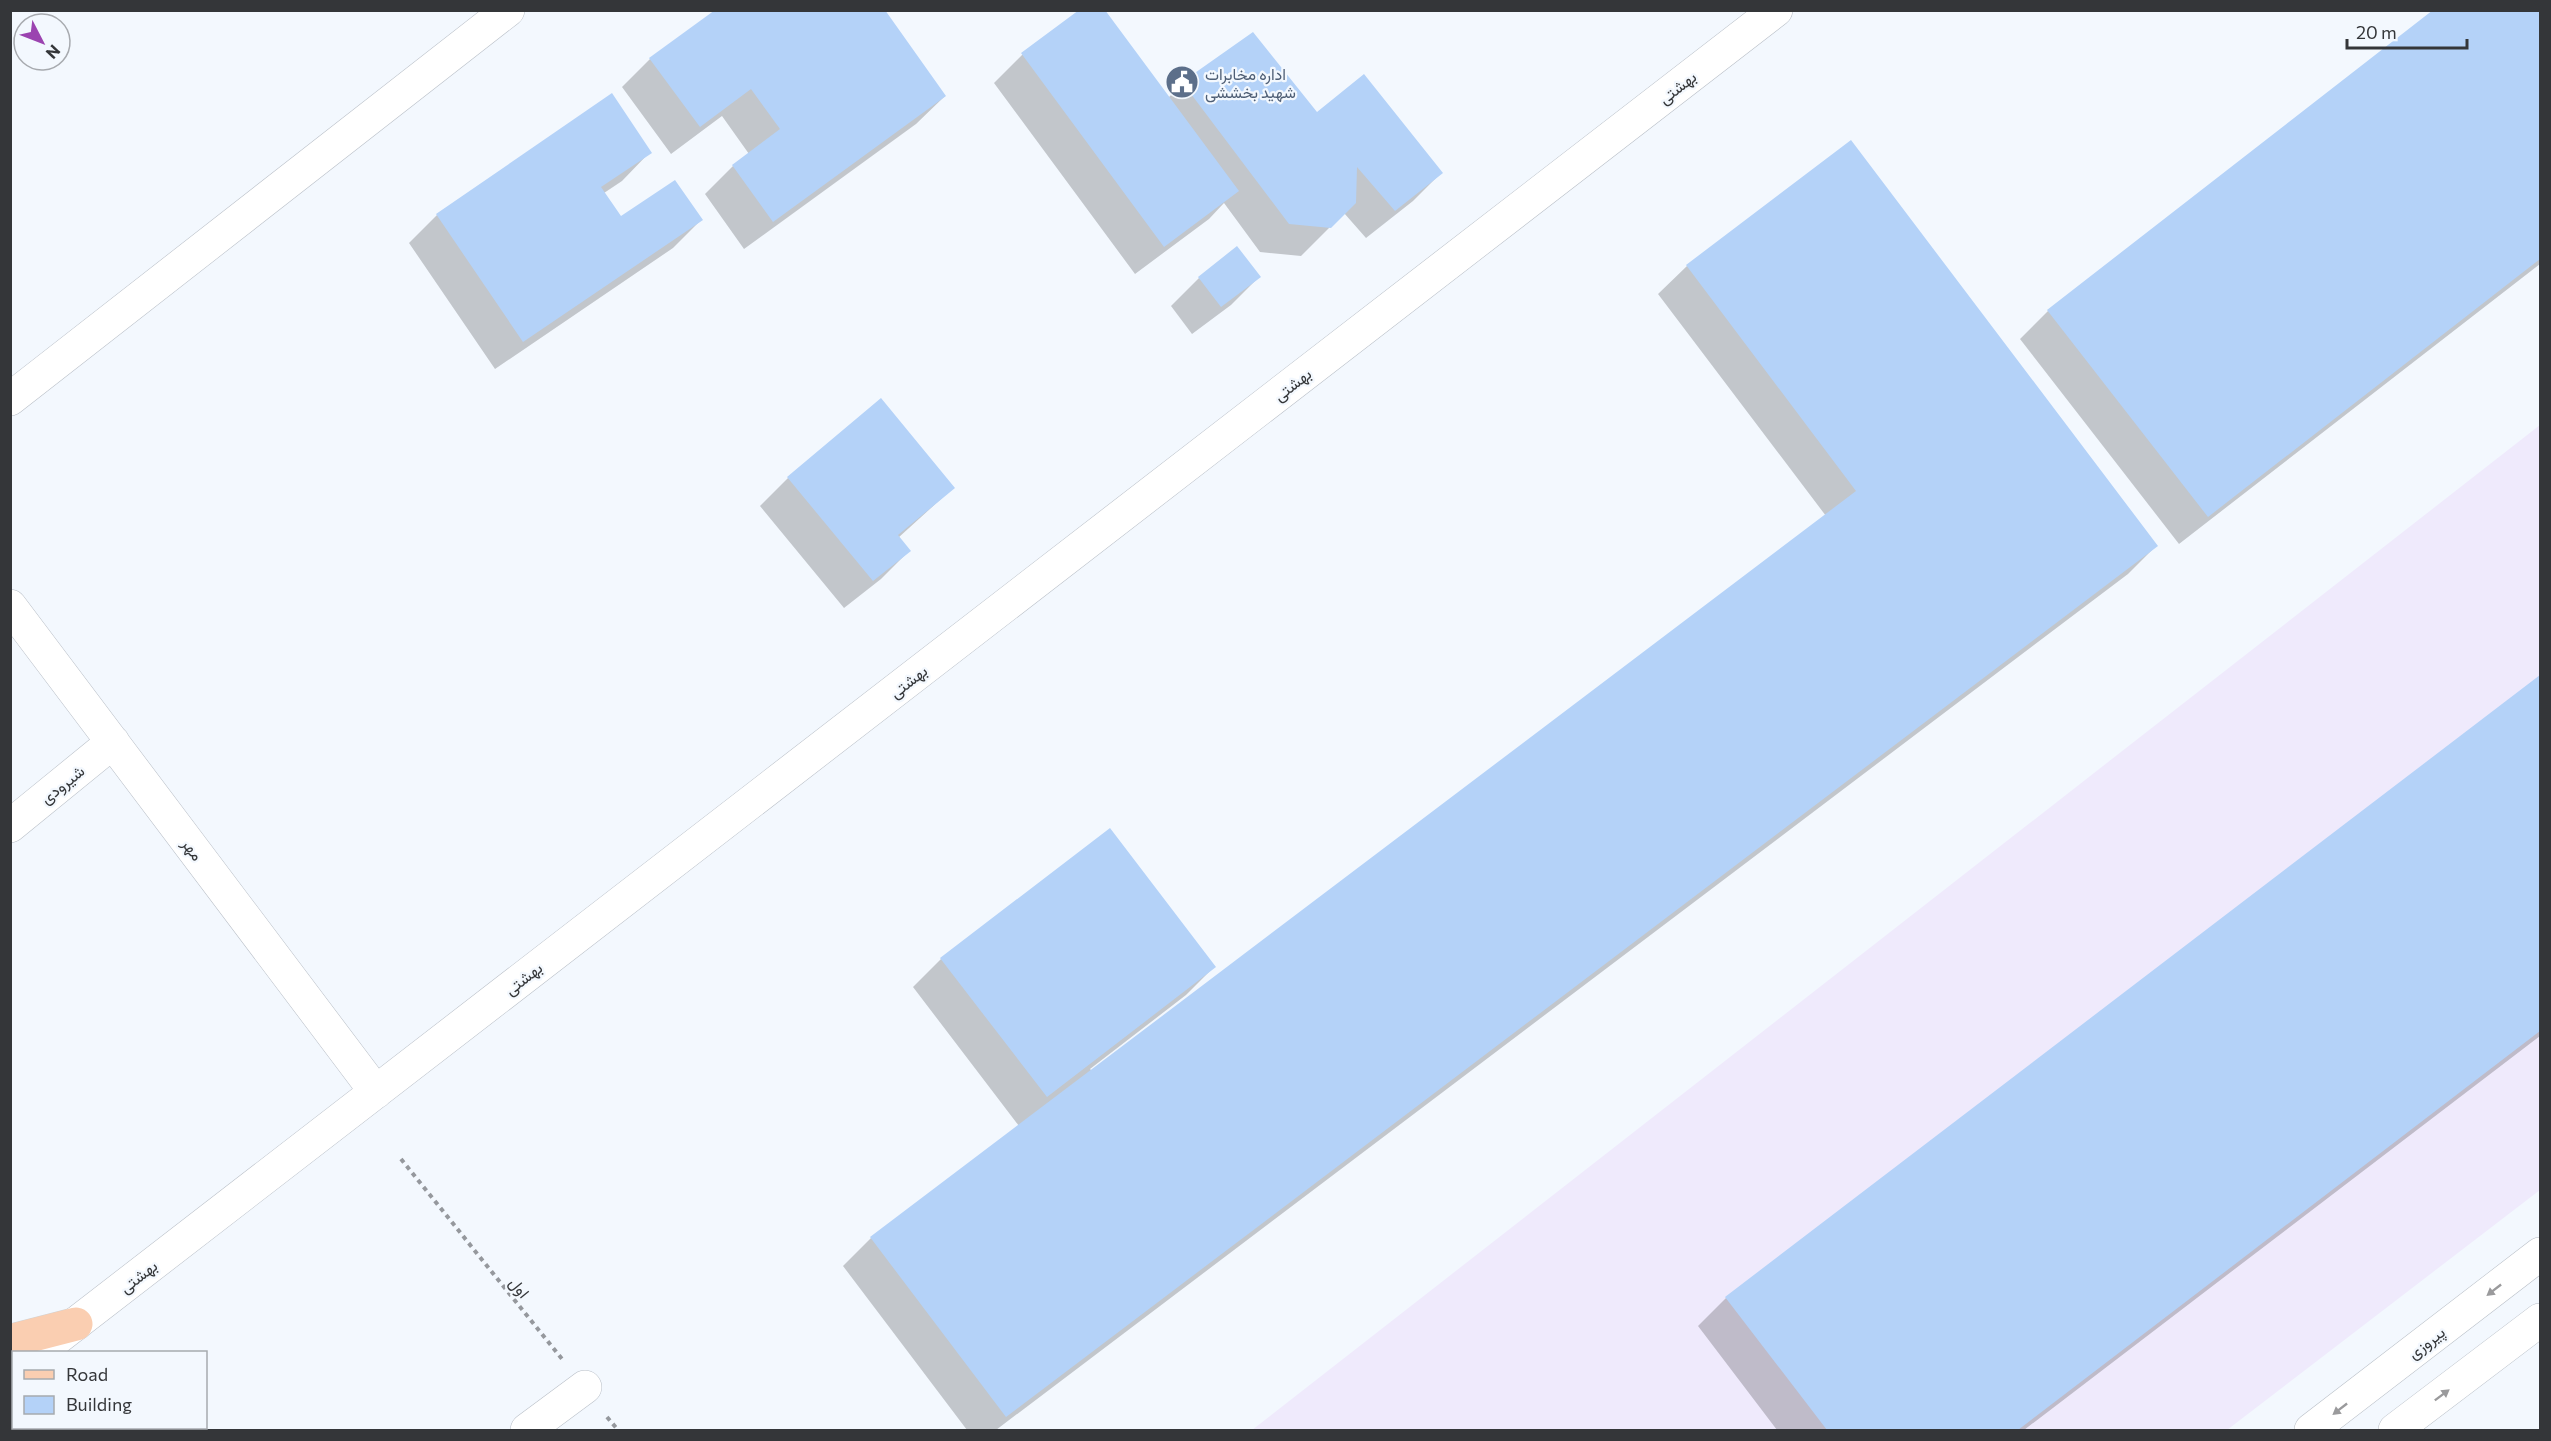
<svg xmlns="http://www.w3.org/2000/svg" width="2551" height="1441" font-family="Commissioner,Vazirmatn,sans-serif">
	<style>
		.commercial { fill: #efeafc }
		.shadow { fill: #0003 }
		.building { fill: #b4d2f8 }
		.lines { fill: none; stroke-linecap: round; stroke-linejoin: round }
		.minor-casing { stroke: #b9bfc7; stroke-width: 34 }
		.major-casing { stroke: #d2d3d3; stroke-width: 34 }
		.path { stroke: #95989d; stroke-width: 4; stroke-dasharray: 4.5 4.5; stroke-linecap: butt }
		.minor { stroke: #fff; stroke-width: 33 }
		.major { stroke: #faceb1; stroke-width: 33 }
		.oneway { fill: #9a9a9c }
		.labels { text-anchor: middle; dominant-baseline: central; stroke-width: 4.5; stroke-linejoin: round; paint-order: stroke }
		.service-label { font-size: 16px; fill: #4e5e75; stroke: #f3f8fe; text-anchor: start }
		.street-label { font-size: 16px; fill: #343639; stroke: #f3f8fe }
	</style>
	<rect width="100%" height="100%" fill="#f3f8fe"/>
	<path class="commercial" d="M2540 425V1190L2227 1430H1252Z"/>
	<path class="shadow" d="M1081 10 1168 98 1183 83 1317 114 1441 173 1413 201 1366 238 1344 213 1301 256 1260 252 1224 203 1209 219 1135 274 994 83 1022 55Z
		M2436 10H2540V264L2179 544 2020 339 2048 311Z
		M650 59 945 96 916 124 744 249 705 194 733 166 749 154 722 116 671 154 622 87Z
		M1851 142 2156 546 2128 574 996 1430H967L843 1266 871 1238 1019 1126 913 987 941 959 1109 830 1214 967 1186 995 1090 1069 1092 1071 1826 516 1658 294 1687 266Z
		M650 152 622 181 604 193 620 218 701 220 673 248 495 369 409 243 437 215Z
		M1237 248 1259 277 1231 305 1192 334 1171 306 1199 278Z
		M788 478 953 488 898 538 909 551 881 579 844 608 760 506Z
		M2540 676V1036L2024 1430H1777L1698 1326 1726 1298Z"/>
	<path class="building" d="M715 10H885L946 96 773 222 732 165 780 129 751 89 700 127 649 58Z
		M1079 10H1105L1239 191 1164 247 1021 53Z
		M2433 10H2540V259L2208 517 2047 310Z
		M1253 32 1317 112 1364 74 1443 173 1395 211 1357 167 1356 203 1331 228 1289 224 1182 82Z
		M612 93 652 153 601 187 621 216 675 180 703 220 523 342 436 214Z
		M1851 140 2158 546 1006 1417 870 1237 1856 491 1686 265Z
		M1237 246 1261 277 1221 307 1198 277Z
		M881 398 955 488 898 535 911 551 873 581 787 477Z
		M2540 675V1031L2018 1430H1827L1725 1297Z
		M1110 828 1216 967 1047 1097 940 958Z"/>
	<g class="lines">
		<defs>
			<path id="minor" d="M10 399 508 10
				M10 606 376 1092
				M10 826 113 742
				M39 1352 1776 10
				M10 1375 14 1372
				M527 1430 585 1387
				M2311 1430 2540 1254
				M2395 1430 2540 1320"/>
			<path id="major" d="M10 1341 76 1324"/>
		</defs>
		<use href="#minor" class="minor-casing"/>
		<use href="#major" class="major-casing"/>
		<path class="path" d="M401 1159 562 1359
			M607 1417 618 1430"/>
		<use href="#minor" class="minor"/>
		<use href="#major" class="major"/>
	</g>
	<defs><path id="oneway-solid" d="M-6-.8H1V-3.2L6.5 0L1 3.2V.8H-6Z" transform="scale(1.5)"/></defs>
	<g class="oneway">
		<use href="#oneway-solid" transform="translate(2494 1290) rotate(142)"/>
		<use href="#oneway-solid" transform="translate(2442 1395) rotate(-37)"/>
		<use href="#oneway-solid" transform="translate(2340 1409) rotate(142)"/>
	</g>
	<defs>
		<symbol id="civic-disc" viewBox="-11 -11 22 22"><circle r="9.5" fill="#5c6f8a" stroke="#f3f8fe"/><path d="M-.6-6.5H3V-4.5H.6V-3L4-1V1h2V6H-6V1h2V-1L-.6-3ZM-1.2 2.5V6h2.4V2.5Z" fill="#fff"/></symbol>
	</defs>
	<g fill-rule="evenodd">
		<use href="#civic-disc" x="1163" y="63" width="38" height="38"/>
	</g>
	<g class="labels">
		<g class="service-label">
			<text x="1205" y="73">اداره مخابرات<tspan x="1205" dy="18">شهید بخششی</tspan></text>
		</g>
		<g class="street-label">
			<text transform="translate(1677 87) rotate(-38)">بهشتی</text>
			<text transform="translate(1292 384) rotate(-38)">بهشتی</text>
			<text transform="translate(908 681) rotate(-38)">بهشتی</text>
			<text transform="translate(62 784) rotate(-39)">شیرودی</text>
			<text transform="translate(193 849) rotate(53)">مهر</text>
			<text transform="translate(523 978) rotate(-38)">بهشتی</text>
			<text transform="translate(138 1276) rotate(-38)">بهشتی</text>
			<text transform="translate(520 1287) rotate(51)">اول</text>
			<text transform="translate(2426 1342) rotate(-38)">پیروزی</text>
		</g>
	</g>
	<rect width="2551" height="1441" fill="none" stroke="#343639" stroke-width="24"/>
	<rect x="12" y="1351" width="195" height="78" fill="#f3f8fe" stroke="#a7aaaf" stroke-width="1.5"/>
	<rect x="24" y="1370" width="30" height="9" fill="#faceb1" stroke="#a7aaaf" stroke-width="1.5"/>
	<text x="66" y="1381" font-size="18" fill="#343639">Road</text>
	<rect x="24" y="1396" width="30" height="18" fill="#b4d2f8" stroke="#a7aaaf" stroke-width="1.5"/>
	<text x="66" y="1411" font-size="18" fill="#343639">Building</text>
	<g transform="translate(42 42) rotate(132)"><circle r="28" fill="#f3f8fe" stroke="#a7aaaf" stroke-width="1.5"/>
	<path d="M0-4.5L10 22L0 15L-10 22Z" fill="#9b43b0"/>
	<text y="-9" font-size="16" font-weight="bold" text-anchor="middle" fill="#343639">N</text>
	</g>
	<path d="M2347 39v9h120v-9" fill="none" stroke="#343639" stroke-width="3"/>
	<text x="2356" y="39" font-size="18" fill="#343639" stroke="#f3f8fe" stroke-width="4.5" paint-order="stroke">20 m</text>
</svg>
